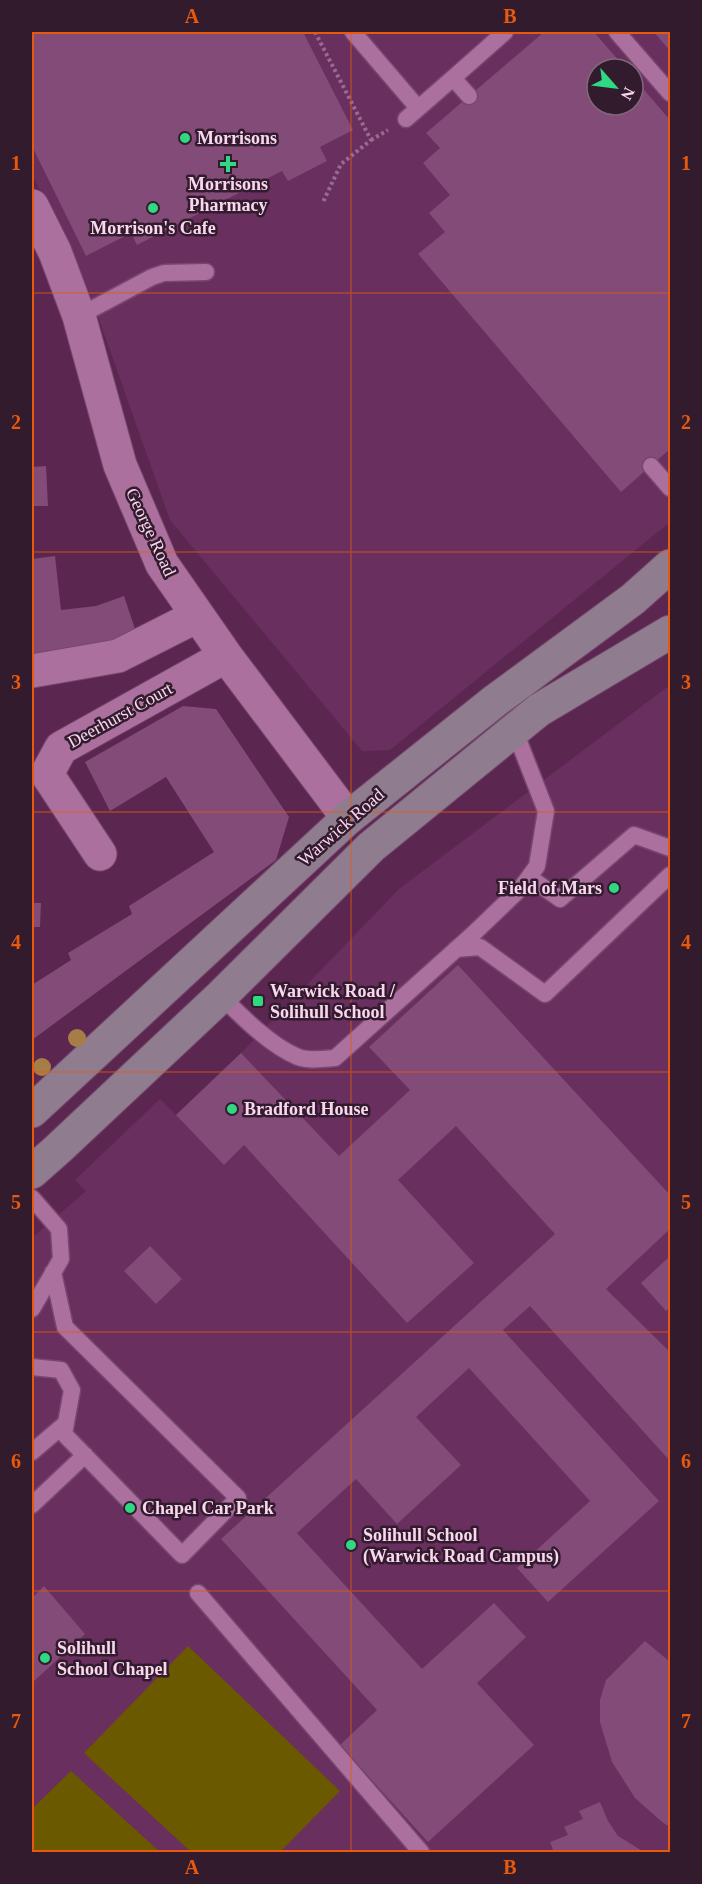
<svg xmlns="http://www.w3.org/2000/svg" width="702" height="1884" font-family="Georgia,serif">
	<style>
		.built { fill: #692f5f; fill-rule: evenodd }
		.green { fill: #6b5900 }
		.building { fill: #834b77 }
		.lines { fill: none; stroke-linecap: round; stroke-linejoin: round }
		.lane-casing { stroke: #76486e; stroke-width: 19 }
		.street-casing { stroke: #76486e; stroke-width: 35 }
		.secondary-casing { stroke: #76486e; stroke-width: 35 }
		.path { stroke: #986c8f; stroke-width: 4; stroke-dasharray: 3 3; stroke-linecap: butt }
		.lane { stroke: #ab709e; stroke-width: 16 }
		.street { stroke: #ab709e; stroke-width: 33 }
		.secondary { stroke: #8f7c8e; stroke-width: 33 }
		.tree { fill: #a67d47 }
		.grid { fill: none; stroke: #e8590c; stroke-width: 1.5; stroke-opacity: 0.55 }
		.poi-dot { fill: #31d882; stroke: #331b2e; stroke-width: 2 }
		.labels { text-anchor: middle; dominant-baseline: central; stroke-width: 5; stroke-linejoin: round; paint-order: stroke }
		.poi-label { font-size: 18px; font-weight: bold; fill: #f8d7ef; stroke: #331b2e; text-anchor: start }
		.street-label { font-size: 18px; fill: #f8d7ef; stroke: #331b2e }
		.neatline { fill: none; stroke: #e8590c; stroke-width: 2 }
		.grid-label { font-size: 20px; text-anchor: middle; font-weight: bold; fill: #e8590c }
	</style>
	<rect width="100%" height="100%" fill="#5b2751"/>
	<path class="built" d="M32 32H670V522L390 750 362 751 170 520 89 291 32 174ZM597 69H633V105H597Z
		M670 685V1852H32V1238L86 1191 75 1180 160 1099 176 1115 241 1053 399 889Z"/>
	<path class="green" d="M188 1646 340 1791 280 1852H191L84 1753Z
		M71 1771 160 1852H32V1809Z"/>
	<path class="building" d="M32 32H303L353 130 320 147 327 161 288 181 282 171 137 245 131 233 86 256 32 146Z
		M544 32H594L626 69H597V105H633V77L670 120V449L621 492 418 254 445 232 429 213 450 195 423 163 440 148 426 133Z
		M654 32H670V51Z
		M46 466 48 506H32V467Z
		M55 556 61 610 96 606 124 596 137 635 104 644 32 656V559Z
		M183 706 216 709 289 817 276 860 32 1040V985L71 960 68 953 132 914 129 906 214 852 166 777 110 811 85 762Z
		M32 903H41L40 927H32Z
		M458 965 670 1195V1229L606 1289 670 1352V1461L530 1306 503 1330 659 1501 548 1602 517 1568 590 1501 469 1368 416 1417 461 1465 397 1524 356 1479 297 1533 422 1669 494 1603 526 1637 477 1683 534 1745 428 1842 340 1745 377 1710 221 1539 555 1234 456 1126 398 1180 474 1263 407 1323 244 1145 224 1165 176 1115 241 1053 339 1156 410 1090 369 1047Z
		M150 1246 182 1279 156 1304 124 1271Z
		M670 1256V1307L666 1311 641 1283Z
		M44 1586 85 1634 32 1683V1598Z
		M645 1641 669 1661 670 1659V1827L662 1822 635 1798 612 1762 600 1722V1700L606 1680Z
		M600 1802 608 1821 618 1836 644 1852H547L553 1850 550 1842 568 1835 564 1827 583 1819 579 1811Z"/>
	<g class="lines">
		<defs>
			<path id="lane" d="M353 32 418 108
				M617 32 670 93
				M469 96 453 78 505 32
				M406 119 453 78
				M79 316 152 277 164 273 206 272
				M651 466 670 488
				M529 877 560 899 634 835 670 848
				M456 949 480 947 545 994 670 875
				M221 996C241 1016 271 1046 298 1057 308 1061 324 1059 335 1058L472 935 521 888 537 866 546 811 514 729
				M32 1198 59 1229 61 1259 32 1309
				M32 1367 61 1370 72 1390 64 1434 182 1555 238 1498 65 1327 53 1272
				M32 1452 66 1423
				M32 1505 85 1455
				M198 1593 421 1852"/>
			<path id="street" d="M32 206 55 252 79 316 120 465 162 564 226 656 348 818
				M32 671 118 656 197 616
				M100 854 47 774 61 748 226 656"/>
			<path id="secondary" d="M32 1111 348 818 496 700 633 599 670 566
				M32 1172 58 1149 221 996 371 847 539 710 670 632"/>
		</defs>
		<use href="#lane" class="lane-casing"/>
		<use href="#street" class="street-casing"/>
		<use href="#secondary" class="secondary-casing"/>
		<path class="path" d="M315 32 371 140 341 164 323 202
			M371 140 388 130"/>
		<use href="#lane" class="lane"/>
		<use href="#street" class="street"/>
		<use href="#secondary" class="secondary"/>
	</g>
	<g class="tree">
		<circle cx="77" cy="1038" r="9"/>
		<circle cx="42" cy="1067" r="9"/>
	</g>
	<path class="grid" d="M351 32V1852M32 293H670M32 552H670M32 812H670M32 1072H670M32 1332H670M32 1591H670"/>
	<g class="poi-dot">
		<circle cx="185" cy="138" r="6"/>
		<path d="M225 155h6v6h6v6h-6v6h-6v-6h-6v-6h6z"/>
		<circle cx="153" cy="208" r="6"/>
		<circle cx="614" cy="888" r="6"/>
		<rect x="252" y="995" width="12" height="12" rx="3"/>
		<circle cx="232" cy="1109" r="6"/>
		<circle cx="130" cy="1508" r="6"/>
		<circle cx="351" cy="1545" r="6"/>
		<circle cx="45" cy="1658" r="6"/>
	</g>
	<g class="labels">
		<g class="poi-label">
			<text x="197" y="138">Morrisons</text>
			<text x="228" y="184" text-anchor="middle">Morrisons<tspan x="228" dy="21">Pharmacy</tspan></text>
			<text x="153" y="228" text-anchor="middle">Morrison's Cafe</text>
			<text x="602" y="888" text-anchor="end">Field of Mars</text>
			<text x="270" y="991">Warwick Road /<tspan x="270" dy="21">Solihull School</tspan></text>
			<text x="244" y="1109">Bradford House</text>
			<text x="142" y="1508">Chapel Car Park</text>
			<text x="363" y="1535">Solihull School<tspan x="363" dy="21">(Warwick Road Campus)</tspan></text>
			<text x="57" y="1648">Solihull<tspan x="57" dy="21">School Chapel</tspan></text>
		</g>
		<g class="street-label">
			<text transform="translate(151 532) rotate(65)">George Road</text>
			<text transform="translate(120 715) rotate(-29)">Deerhurst Court</text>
			<text transform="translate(341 827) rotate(-41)">Warwick Road</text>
		</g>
	</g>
	<rect width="702" height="1884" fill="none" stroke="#331b2e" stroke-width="66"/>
	<g transform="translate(615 87) rotate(118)"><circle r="28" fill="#331b2e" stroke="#82667b" stroke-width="1.5"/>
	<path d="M0-4.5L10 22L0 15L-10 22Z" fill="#31d882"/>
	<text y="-9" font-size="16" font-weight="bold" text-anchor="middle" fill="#f8d7ef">N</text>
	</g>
	<rect x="33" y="33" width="636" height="1818" class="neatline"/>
	<g class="grid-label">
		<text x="192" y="23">A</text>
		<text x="510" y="23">B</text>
		<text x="16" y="170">1</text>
		<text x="686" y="170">1</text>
		<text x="16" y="429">2</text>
		<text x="686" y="429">2</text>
		<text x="16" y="689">3</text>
		<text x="686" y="689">3</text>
		<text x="16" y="949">4</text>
		<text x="686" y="949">4</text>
		<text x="16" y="1209">5</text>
		<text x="686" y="1209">5</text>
		<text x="16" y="1468">6</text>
		<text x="686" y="1468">6</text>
		<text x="16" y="1728">7</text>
		<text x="686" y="1728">7</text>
		<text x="192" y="1874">A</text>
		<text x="510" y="1874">B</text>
	</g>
</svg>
